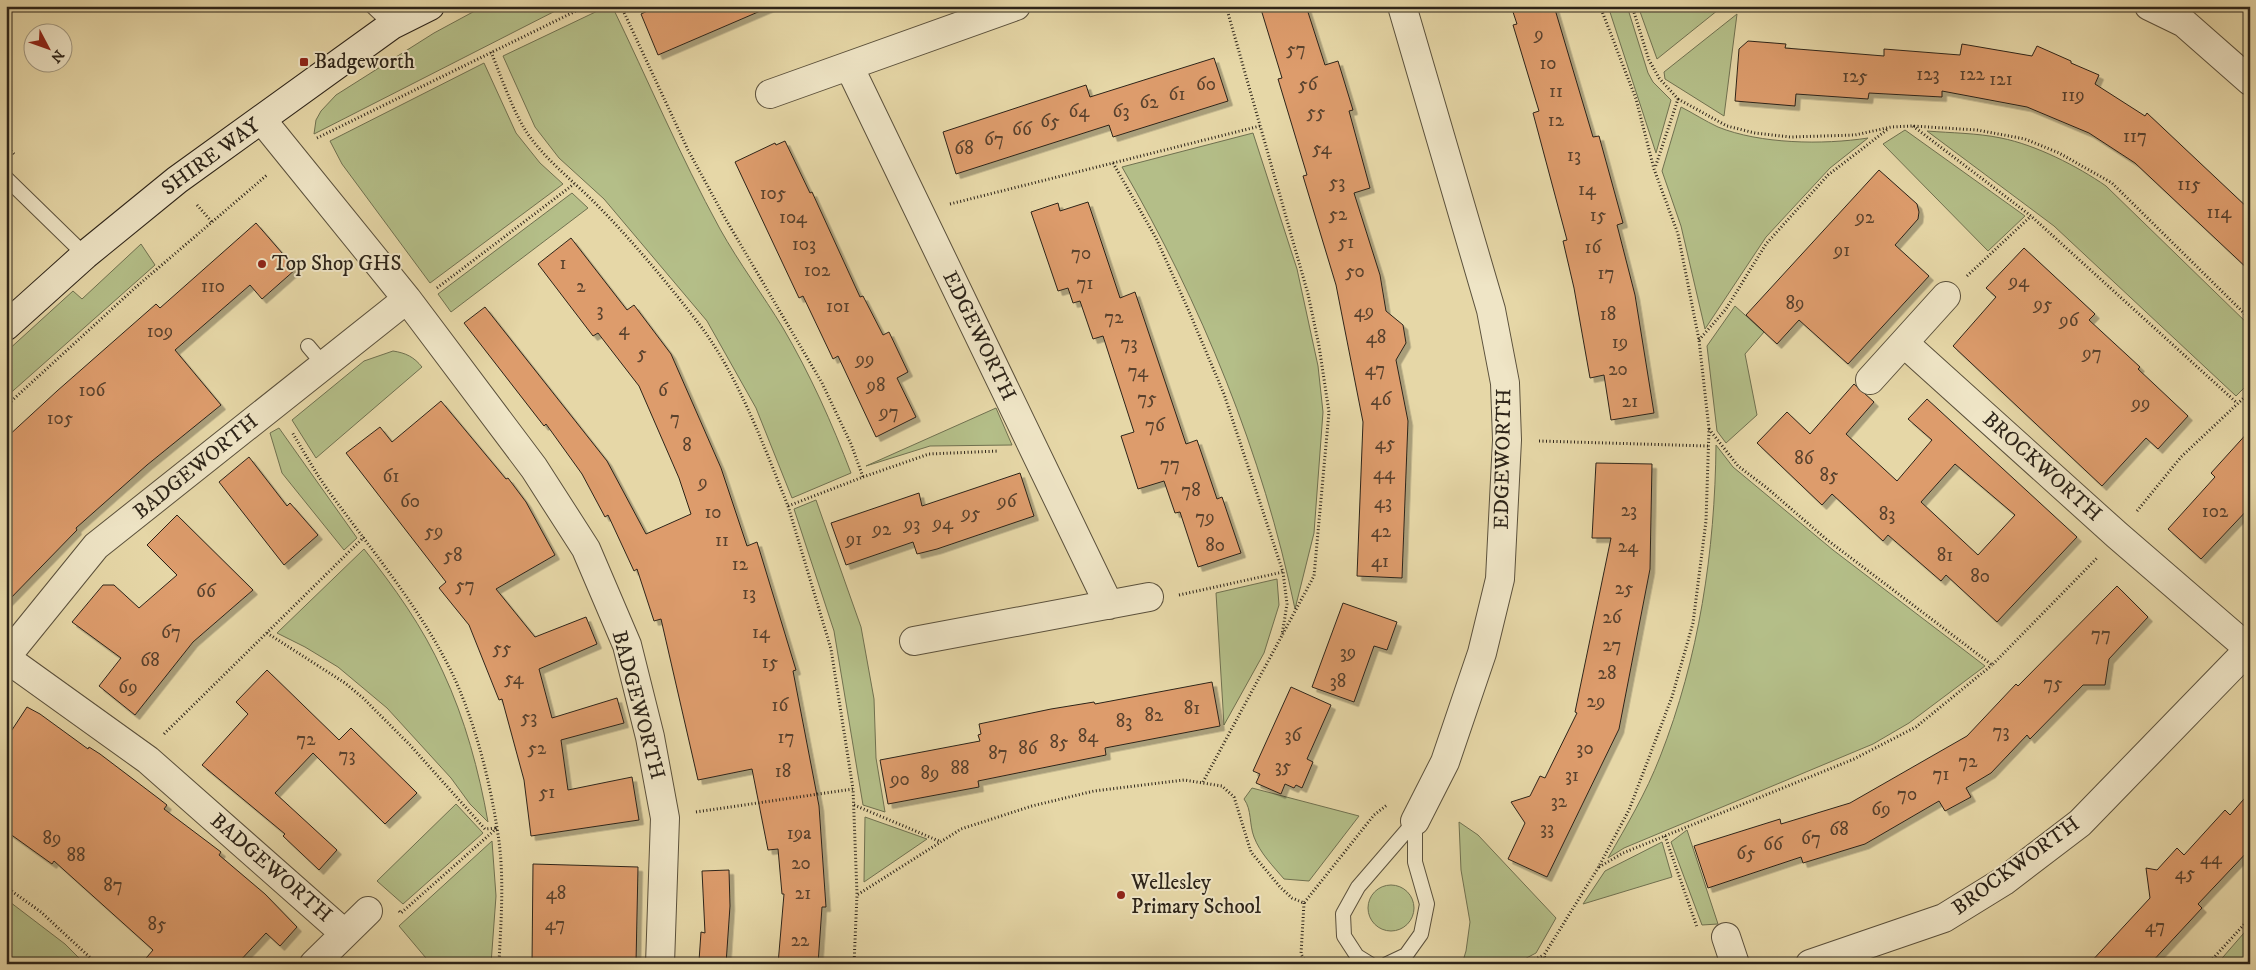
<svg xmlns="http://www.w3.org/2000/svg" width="2256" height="970" font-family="'IM FELL DW Pica',serif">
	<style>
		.green { fill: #b4be88; stroke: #707150 }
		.building { fill: #dd9c6c; stroke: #2d2419; fill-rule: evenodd; filter: url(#shadow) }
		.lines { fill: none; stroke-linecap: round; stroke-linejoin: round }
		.lane-casing { stroke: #5b513c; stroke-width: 16 }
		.street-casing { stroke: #5b513c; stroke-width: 30 }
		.secondary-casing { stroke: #2d2419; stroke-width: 30 }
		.path { stroke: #2d2419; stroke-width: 3; stroke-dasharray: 1 2.5; stroke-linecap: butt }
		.lane { stroke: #efe5c6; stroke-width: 14 }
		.street { stroke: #efe5c6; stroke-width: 28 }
		.secondary { stroke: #efe5c6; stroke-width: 28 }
		.poi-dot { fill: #8f2418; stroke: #efe5c6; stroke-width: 2 }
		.labels { text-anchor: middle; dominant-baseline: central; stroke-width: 4; stroke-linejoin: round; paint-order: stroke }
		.number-label { font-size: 19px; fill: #59422e }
		.poi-label { font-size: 21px; fill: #2d2419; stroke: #efe5c6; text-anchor: start }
		.street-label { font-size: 21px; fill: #2d2419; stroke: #efe5c6 }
	</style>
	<defs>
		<filter id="shadow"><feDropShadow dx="4.5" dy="4.5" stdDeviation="0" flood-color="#0004"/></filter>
	</defs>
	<rect width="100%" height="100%" fill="#e6d7a7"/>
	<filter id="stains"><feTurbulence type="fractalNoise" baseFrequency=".004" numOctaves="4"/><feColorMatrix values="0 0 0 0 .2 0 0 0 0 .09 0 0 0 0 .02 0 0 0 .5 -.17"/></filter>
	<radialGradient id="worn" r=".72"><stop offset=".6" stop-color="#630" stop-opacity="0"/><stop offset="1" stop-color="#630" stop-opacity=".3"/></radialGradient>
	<path class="green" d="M484 6H565L314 134 316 120 321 111 336 95 434 33Z
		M608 6H612C648 80 680 156 720 229 739 263 763 295 783 328 810 374 832 423 851 473L792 498 756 408 707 321 604 199 559 158 535 127 503 56Z
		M1608 6H1627L1648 73 1653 82 1671 100 1656 153Z
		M1638 6H1723L1657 59Z
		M1737 14 1724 116 1665 79 1664 72Z
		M484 63 516 133 540 163 563 184 430 283 342 164 330 141Z
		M1681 107C1693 113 1705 121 1718 127 1760 144 1823 145 1868 138L1830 168 1766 237 1705 329 1681 226 1662 171Z
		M1905 130 2025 216 1988 251 1883 144Z
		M1927 131C1951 133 1977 133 2001 138 2036 145 2077 166 2106 186L2250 326V382L2236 396 2054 226Z
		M1253 133 1297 269 1318 366 1323 412 1314 533 1295 609C1263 454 1201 303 1122 167Z
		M572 193 588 208 451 312 438 294Z
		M141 244 155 265 6 397V352L73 291 82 299Z
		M1735 306 1764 332 1745 354 1757 415 1726 443 1717 431 1707 346Z
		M393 351C406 353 414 357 422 367L316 458 292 420 364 361Z
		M996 408 1012 445 930 446 866 466Z
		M279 428 357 538 344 550 282 473 270 433Z
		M1716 445 1733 467 1833 550 1985 666 1909 723 1873 744 1624 848 1608 858C1627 825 1646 793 1660 757 1699 658 1715 551 1716 445Z
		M816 500 861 627 874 699 876 758 885 812 863 805 834 631 794 509Z
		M364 549C394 587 423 627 443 672 465 719 479 771 488 822L470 804 451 778 387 708 338 667 305 647 277 633Z
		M1277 579 1279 605 1264 653 1224 725 1216 593Z
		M1252 788 1359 816 1309 881 1284 879C1273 866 1260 853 1254 837 1249 824 1252 810 1244 799Z
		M456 804 483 833 403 904 377 881Z
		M865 817 927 839 864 882Z
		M1459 822 1478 835 1556 918 1536 953 1515 964H1462L1466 951 1470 922 1461 870Z
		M1687 830 1718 924 1702 925 1671 842Z
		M492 841 496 896 491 964H431L399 926Z
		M1662 842 1672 877 1583 904 1605 871Z
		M1368 908a23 23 0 1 1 46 0a23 23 0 1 1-46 0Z
		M6 899 65 944 85 964H6Z
		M2250 926V964H2217Z"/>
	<path class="building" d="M658 6H772L658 55 641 14Z
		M1260 6H1306L1325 65 1338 61 1353 110 1349 111 1370 188 1354 193 1380 275 1386 311 1403 325 1406 343 1396 360 1408 421 1402 578 1357 576 1363 422 1336 285 1303 176 1307 175 1278 79 1282 78Z
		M1511 6H1554L1593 137 1599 136 1623 223 1617 225 1635 295 1654 413 1611 420 1604 375 1590 378 1574 288 1563 241 1567 240 1533 113 1539 111 1513 25 1517 24Z
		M1748 41 1786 44 1785 48 1884 56V49L1960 55 1962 44 2032 56 2037 46 2071 61V63L2099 75 2095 84 2145 116 2147 113 2250 210V271L2135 163 2089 133 2027 107 1942 91V97L1869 93 1868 99 1796 94 1795 106 1735 101 1739 49Z
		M1214 58 1228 101 1113 137 1109 125 956 174 943 132 1086 85 1090 97Z
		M785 141 810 193 812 192 860 297 863 296 883 335 889 332 908 372 897 378 916 417 876 437 838 356 833 359 803 296 799 298 735 162 775 143 776 145Z
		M1879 170 1917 204 1919 212 1918 219 1895 245 1929 276 1848 364 1799 320 1777 344 1746 315Z
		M1088 202 1120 298 1135 292 1186 444 1197 440 1217 499 1222 497 1241 553 1198 567 1180 512 1175 513 1164 481 1138 489 1121 436 1134 432 1103 336 1093 339 1080 301 1073 303 1068 288 1058 291 1031 212 1058 203 1060 211Z
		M256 223 296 269 262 299 250 285 175 350 221 405 147 465 76 528 77 530 6 603V438L57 391 156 304 160 308Z
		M571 238 627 310 634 305 671 354 721 468 747 546 757 542 796 670 793 671 819 806 826 907H822L818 964H778L784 894H782L778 849 768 850 752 769 698 780 661 619 654 621 637 569 634 571 608 515 605 517 582 474 546 424 544 426 464 323 485 307 607 461 646 534 691 514 679 478 639 386 598 333 593 336 538 264Z
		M2024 248 2095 314 2089 320 2140 367 2138 369 2188 416 2158 449 2146 438 2102 486 1953 346 1996 297 1986 288Z
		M1854 384 1874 402 1846 434 1897 481 1932 440 1908 419 1927 399 2077 537 1997 622 1946 575 1941 581 1888 535 1883 541 1832 494 1822 505 1757 443 1787 412 1810 434ZM1955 464 2015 515 1978 555 1921 502Z
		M441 401 506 479 508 478 526 502 555 555 496 589 535 637 586 617 597 644 539 669 552 718 617 698 624 723 561 740 568 790 632 777 639 820 531 836 524 780 502 699 499 700 469 625 439 588 446 582 346 453 380 427 392 442Z
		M2250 430V507L2201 559 2168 529 2215 477 2211 473Z
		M249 457 287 506 290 503 318 535 284 565 219 482Z
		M1596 463 1652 464 1650 569 1619 729 1547 877 1508 859 1525 823 1511 802 1530 796 1540 776 1545 778 1577 713 1575 712 1611 538H1592Z
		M1020 473 1034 516 937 549 917 554 913 542 846 565 831 523 919 493 922 506Z
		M177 515 253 590 193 642 135 715 99 686 121 658 72 622 103 585H114L139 608 177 575 147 545Z
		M2117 586 2148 617 2109 659 2105 685H2083L2030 739 2027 735 1991 773 1966 788 1971 797 1945 811 1939 801 1865 844 1803 863 1801 857 1708 888 1694 846 1780 819 1781 824 1850 803 1967 736 2016 684 2018 686Z
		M1343 603 1397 622 1387 650 1374 646 1354 702 1312 687Z
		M267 670 339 740 351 728 417 793 385 824 313 753 275 793 337 850 319 870 283 836 285 834 202 765 248 714 236 702Z
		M1212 682 1220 726 1105 748 1106 755 978 781 979 787 888 804 880 760 980 741 978 735 981 734 979 724 1051 709 1094 702 1095 704Z
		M1291 687 1331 705 1307 759 1313 762 1302 788 1296 785 1294 788 1285 784 1281 794 1256 783 1260 774 1253 771Z
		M27 707 40 714 88 749 89 747 100 754 158 798 167 805 164 809 221 852 219 855 265 894 297 927 280 946 266 933 237 964H141L153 950 54 861 52 864 6 831V739Z
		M2250 792V849L2198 904 2202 908 2150 964H2089L2150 898 2146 868 2157 870 2177 848 2184 855 2225 810 2230 815Z
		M533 864 638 867 636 963 574 960V964H532Z
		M729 870 730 906 726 964H707V961H699L701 932 705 933 702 871Z"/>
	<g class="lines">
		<defs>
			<path id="lane" d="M372 6 392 25
				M6 178 85 255
				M308 346 324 365
				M1370 964 1357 956 1344 936 1343 914 1358 887 1415 821
				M1387 964 1406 955 1421 934 1427 904 1415 862V821"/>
			<path id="street" d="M1402 6 1491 310 1505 383 1507 440 1500 579 1482 653 1445 762 1415 821
				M2149 6 2184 23 2250 81
				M849 66 1109 605
				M770 94 1016 6
				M262 120 407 299 534 468 586 549 627 645 650 737 665 818 660 964
				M1904 343 2117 535 2249 649
				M1870 380 1946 296
				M914 641 1149 597
				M6 657 96 546 407 299
				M6 658 148 760 344 933
				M1726 937 1735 964
				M314 964 368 911
				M1810 964 1944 918 2004 881 2080 823 2250 648"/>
			<path id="secondary" d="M6 326 85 255 177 180 392 25 430 6"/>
		</defs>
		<use href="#lane" class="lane-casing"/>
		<use href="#street" class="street-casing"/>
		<use href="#secondary" class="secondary-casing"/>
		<path class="path" d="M1632 6 1649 60 1659 78 1678 99 1655 168
			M491 52C501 76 511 106 524 128 540 155 572 180 594 202 630 238 664 279 696 320 737 372 763 444 788 506L863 477 851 444 822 383 725 218 688 150 621 6
			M1678 99 1727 126 1755 133 1790 137 1855 135 1891 127 1912 126 1977 130 2025 139 2059 153 2112 183 2250 319
			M1913 126 2031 216 2237 403
			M317 138 586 6
			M6 146 14 154
			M1113 163 1156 238 1188 309 1224 394 1283 572 1287 604 1282 635
			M950 204 1260 126
			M197 205 212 222
			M1967 276 2031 216
			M437 288 574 184
			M1699 340 1726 309 1766 244 1828 175 1888 129
			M6 406 136 287 267 175
			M1709 429 1738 466 1767 488 1826 539 1992 665 2097 558
			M1539 441 1708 446
			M863 477 929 454 999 451
			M788 506 831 649 853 789
			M2137 511 2181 457 2250 392
			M1179 595 1283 572
			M267 633 345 683 363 698 410 745 485 829 497 828C489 777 475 723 453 675 421 609 373 552 330 493 316 474 304 452 292 432
			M164 734 364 537
			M1203 782 1314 576 1329 412 1319 346 1308 294 1226 6
			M854 805 939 841
			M696 812 853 789 857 894
			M1665 836 1697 927
			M1599 867 1623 853 1854 759 1916 727 1992 665
			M6 887 41 912 97 964
			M1304 903 1301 954 1307 964
			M399 911 401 913 497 828C505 874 501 918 499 964
			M854 964 857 895 961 829 1032 806 1094 791 1184 780 1222 786 1234 797 1251 852 1280 887 1292 898 1304 903 1374 815 1387 805
			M1525 964 1544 955
			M1547 964 1544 955 1598 868 1629 810 1672 697 1693 623 1706 521 1709 429 1699 340 1678 234 1654 169 1636 99 1600 6
			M2208 964 2250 918"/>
		<use href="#lane" class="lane"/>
		<use href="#street" class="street"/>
		<use href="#secondary" class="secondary"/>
	</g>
	<g class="poi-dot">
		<rect x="299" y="57" width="10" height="10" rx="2.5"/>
		<circle cx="262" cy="264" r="5"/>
		<circle cx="1121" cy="895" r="5"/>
	</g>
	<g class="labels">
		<g class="number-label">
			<text x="1539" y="34">9</text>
			<text x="1296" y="49">57</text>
			<text x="1548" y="63">10</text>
			<text x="1928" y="74">123</text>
			<text x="1972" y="74">122</text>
			<text x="1855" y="76">125</text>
			<text x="2001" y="79">121</text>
			<text x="1206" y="84">60</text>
			<text x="1308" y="84">56</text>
			<text x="1556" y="91">11</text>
			<text x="1177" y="94">61</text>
			<text x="2073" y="95">119</text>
			<text x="1149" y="102">62</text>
			<text x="1079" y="111">64</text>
			<text x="1121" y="111">63</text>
			<text x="1316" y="112">55</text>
			<text x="1556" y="120">12</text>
			<text x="1050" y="121">65</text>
			<text x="1022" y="129">66</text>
			<text x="2135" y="136">117</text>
			<text x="994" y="139">67</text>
			<text x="964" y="148">68</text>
			<text x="1322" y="148">54</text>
			<text x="1574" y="155">13</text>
			<text x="1337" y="182">53</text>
			<text x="2189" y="184">115</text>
			<text x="1587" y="189">14</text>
			<text x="773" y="193">105</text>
			<text x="2219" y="212">114</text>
			<text x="1338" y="214">52</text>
			<text x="1598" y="215">15</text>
			<text x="793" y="217">104</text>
			<text x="1865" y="217">92</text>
			<text x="1346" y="242">51</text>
			<text x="804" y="244">103</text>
			<text x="1593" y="247">16</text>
			<text x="1842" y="250">91</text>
			<text x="1081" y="253">70</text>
			<text x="563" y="263">1</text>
			<text x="817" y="270">102</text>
			<text x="1355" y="271">50</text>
			<text x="1606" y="273">17</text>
			<text x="2019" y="281">94</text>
			<text x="1085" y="283">71</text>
			<text x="213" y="286">110</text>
			<text x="581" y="286">2</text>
			<text x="1795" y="303">89</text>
			<text x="2043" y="304">95</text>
			<text x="838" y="306">101</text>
			<text x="600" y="310">3</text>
			<text x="1364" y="311">49</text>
			<text x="1608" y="314">18</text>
			<text x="1114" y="317">72</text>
			<text x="2069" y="320">96</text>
			<text x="624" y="329">4</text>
			<text x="160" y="331">109</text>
			<text x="1376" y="337">48</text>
			<text x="1620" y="342">19</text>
			<text x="1129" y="343">73</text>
			<text x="642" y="353">5</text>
			<text x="2092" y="353">97</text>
			<text x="865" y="359">99</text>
			<text x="1375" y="369">47</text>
			<text x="1618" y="369">20</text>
			<text x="1138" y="371">74</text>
			<text x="876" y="385">98</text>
			<text x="92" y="390">106</text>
			<text x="663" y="390">6</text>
			<text x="1147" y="398">75</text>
			<text x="1381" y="399">46</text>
			<text x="1630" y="401">21</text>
			<text x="2141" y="403">99</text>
			<text x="889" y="412">97</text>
			<text x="60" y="418">105</text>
			<text x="675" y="418">7</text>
			<text x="1155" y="425">76</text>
			<text x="1385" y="443">45</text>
			<text x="687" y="445">8</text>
			<text x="1804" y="458">86</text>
			<text x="1170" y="464">77</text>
			<text x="1384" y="473">44</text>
			<text x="1829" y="475">85</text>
			<text x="391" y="476">61</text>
			<text x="703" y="482">9</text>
			<text x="1191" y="490">78</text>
			<text x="410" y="501">60</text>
			<text x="1007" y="501">96</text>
			<text x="1383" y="502">43</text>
			<text x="1629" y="510">23</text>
			<text x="2215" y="511">102</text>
			<text x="713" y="512">10</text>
			<text x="971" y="513">95</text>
			<text x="1887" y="514">83</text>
			<text x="1205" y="517">79</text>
			<text x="943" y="523">94</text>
			<text x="912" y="524">93</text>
			<text x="882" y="529">92</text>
			<text x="434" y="531">59</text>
			<text x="1381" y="531">42</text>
			<text x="854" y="539">91</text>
			<text x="722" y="540">11</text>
			<text x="1215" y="545">80</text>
			<text x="1628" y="546">24</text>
			<text x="453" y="555">58</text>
			<text x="1945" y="555">81</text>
			<text x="1380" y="561">41</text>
			<text x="740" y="564">12</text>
			<text x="1980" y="576">80</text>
			<text x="465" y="585">57</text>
			<text x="1624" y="588">25</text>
			<text x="206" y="591">66</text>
			<text x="749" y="593">13</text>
			<text x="1612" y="617">26</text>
			<text x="171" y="632">67</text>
			<text x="761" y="632">14</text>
			<text x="2101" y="634">77</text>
			<text x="1612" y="645">27</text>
			<text x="502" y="648">55</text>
			<text x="1348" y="652">39</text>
			<text x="150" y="660">68</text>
			<text x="770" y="662">15</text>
			<text x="1607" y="673">28</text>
			<text x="514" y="678">54</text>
			<text x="1338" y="681">38</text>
			<text x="2053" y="683">75</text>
			<text x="128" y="687">69</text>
			<text x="1596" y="701">29</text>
			<text x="780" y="705">16</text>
			<text x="1192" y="708">81</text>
			<text x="1154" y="715">82</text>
			<text x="529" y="717">53</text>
			<text x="1124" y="721">83</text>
			<text x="2001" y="731">73</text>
			<text x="1293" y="735">36</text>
			<text x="1088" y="736">84</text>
			<text x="786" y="737">17</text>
			<text x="306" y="739">72</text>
			<text x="1059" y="742">85</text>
			<text x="537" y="748">52</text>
			<text x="1028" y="748">86</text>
			<text x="1585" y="748">30</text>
			<text x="998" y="753">87</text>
			<text x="347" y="755">73</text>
			<text x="1968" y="761">72</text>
			<text x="1283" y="766">35</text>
			<text x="960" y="768">88</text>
			<text x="783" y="771">18</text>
			<text x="930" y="773">89</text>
			<text x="1941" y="774">71</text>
			<text x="1572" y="775">31</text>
			<text x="900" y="779">90</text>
			<text x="547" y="792">51</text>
			<text x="1907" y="794">70</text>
			<text x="1559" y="801">32</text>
			<text x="1881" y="809">69</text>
			<text x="1547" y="828">33</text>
			<text x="1839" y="829">68</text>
			<text x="799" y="833">19a</text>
			<text x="52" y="838">89</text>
			<text x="1811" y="838">67</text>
			<text x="1773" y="844">66</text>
			<text x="1746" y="853">65</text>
			<text x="76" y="855">88</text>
			<text x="2211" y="858">44</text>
			<text x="801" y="863">20</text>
			<text x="2185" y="873">45</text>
			<text x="113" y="885">87</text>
			<text x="556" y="893">48</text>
			<text x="803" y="893">21</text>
			<text x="157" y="924">85</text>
			<text x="555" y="924">47</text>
			<text x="2155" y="926">47</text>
			<text x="800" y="940">22</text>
		</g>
		<g class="poi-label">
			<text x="314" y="62">Badgeworth</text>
			<text x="272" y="264">Top Shop GHS</text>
			<text x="1131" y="883">Wellesley<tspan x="1131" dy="24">Primary School</tspan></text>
		</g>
		<g class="street-label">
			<text transform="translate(211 157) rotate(-36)">SHIRE WAY</text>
			<text transform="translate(979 336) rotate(64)">EDGEWORTH</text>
			<text transform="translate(1503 459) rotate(-89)">EDGEWORTH</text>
			<text transform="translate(196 467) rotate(-39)">BADGEWORTH</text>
			<text transform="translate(2042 467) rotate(42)">BROCKWORTH</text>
			<text transform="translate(638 705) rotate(75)">BADGEWORTH</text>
			<text transform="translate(2016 866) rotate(-36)">BROCKWORTH</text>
			<text transform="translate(271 868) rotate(41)">BADGEWORTH</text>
		</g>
	</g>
	<rect width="2256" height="970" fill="none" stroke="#e6d7a7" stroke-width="25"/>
	<rect x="8" y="8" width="2241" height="955" fill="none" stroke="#2d2419" stroke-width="2.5"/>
	<rect x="12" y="12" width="2231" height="945" fill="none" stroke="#2d2419"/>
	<g transform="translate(48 48) rotate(131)"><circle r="24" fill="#efe5c6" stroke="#a19881"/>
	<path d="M0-4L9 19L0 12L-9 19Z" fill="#8f2418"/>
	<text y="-8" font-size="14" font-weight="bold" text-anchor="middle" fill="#2d2419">N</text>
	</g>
	<rect width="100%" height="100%" filter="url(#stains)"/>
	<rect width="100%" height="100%" fill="url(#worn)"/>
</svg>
